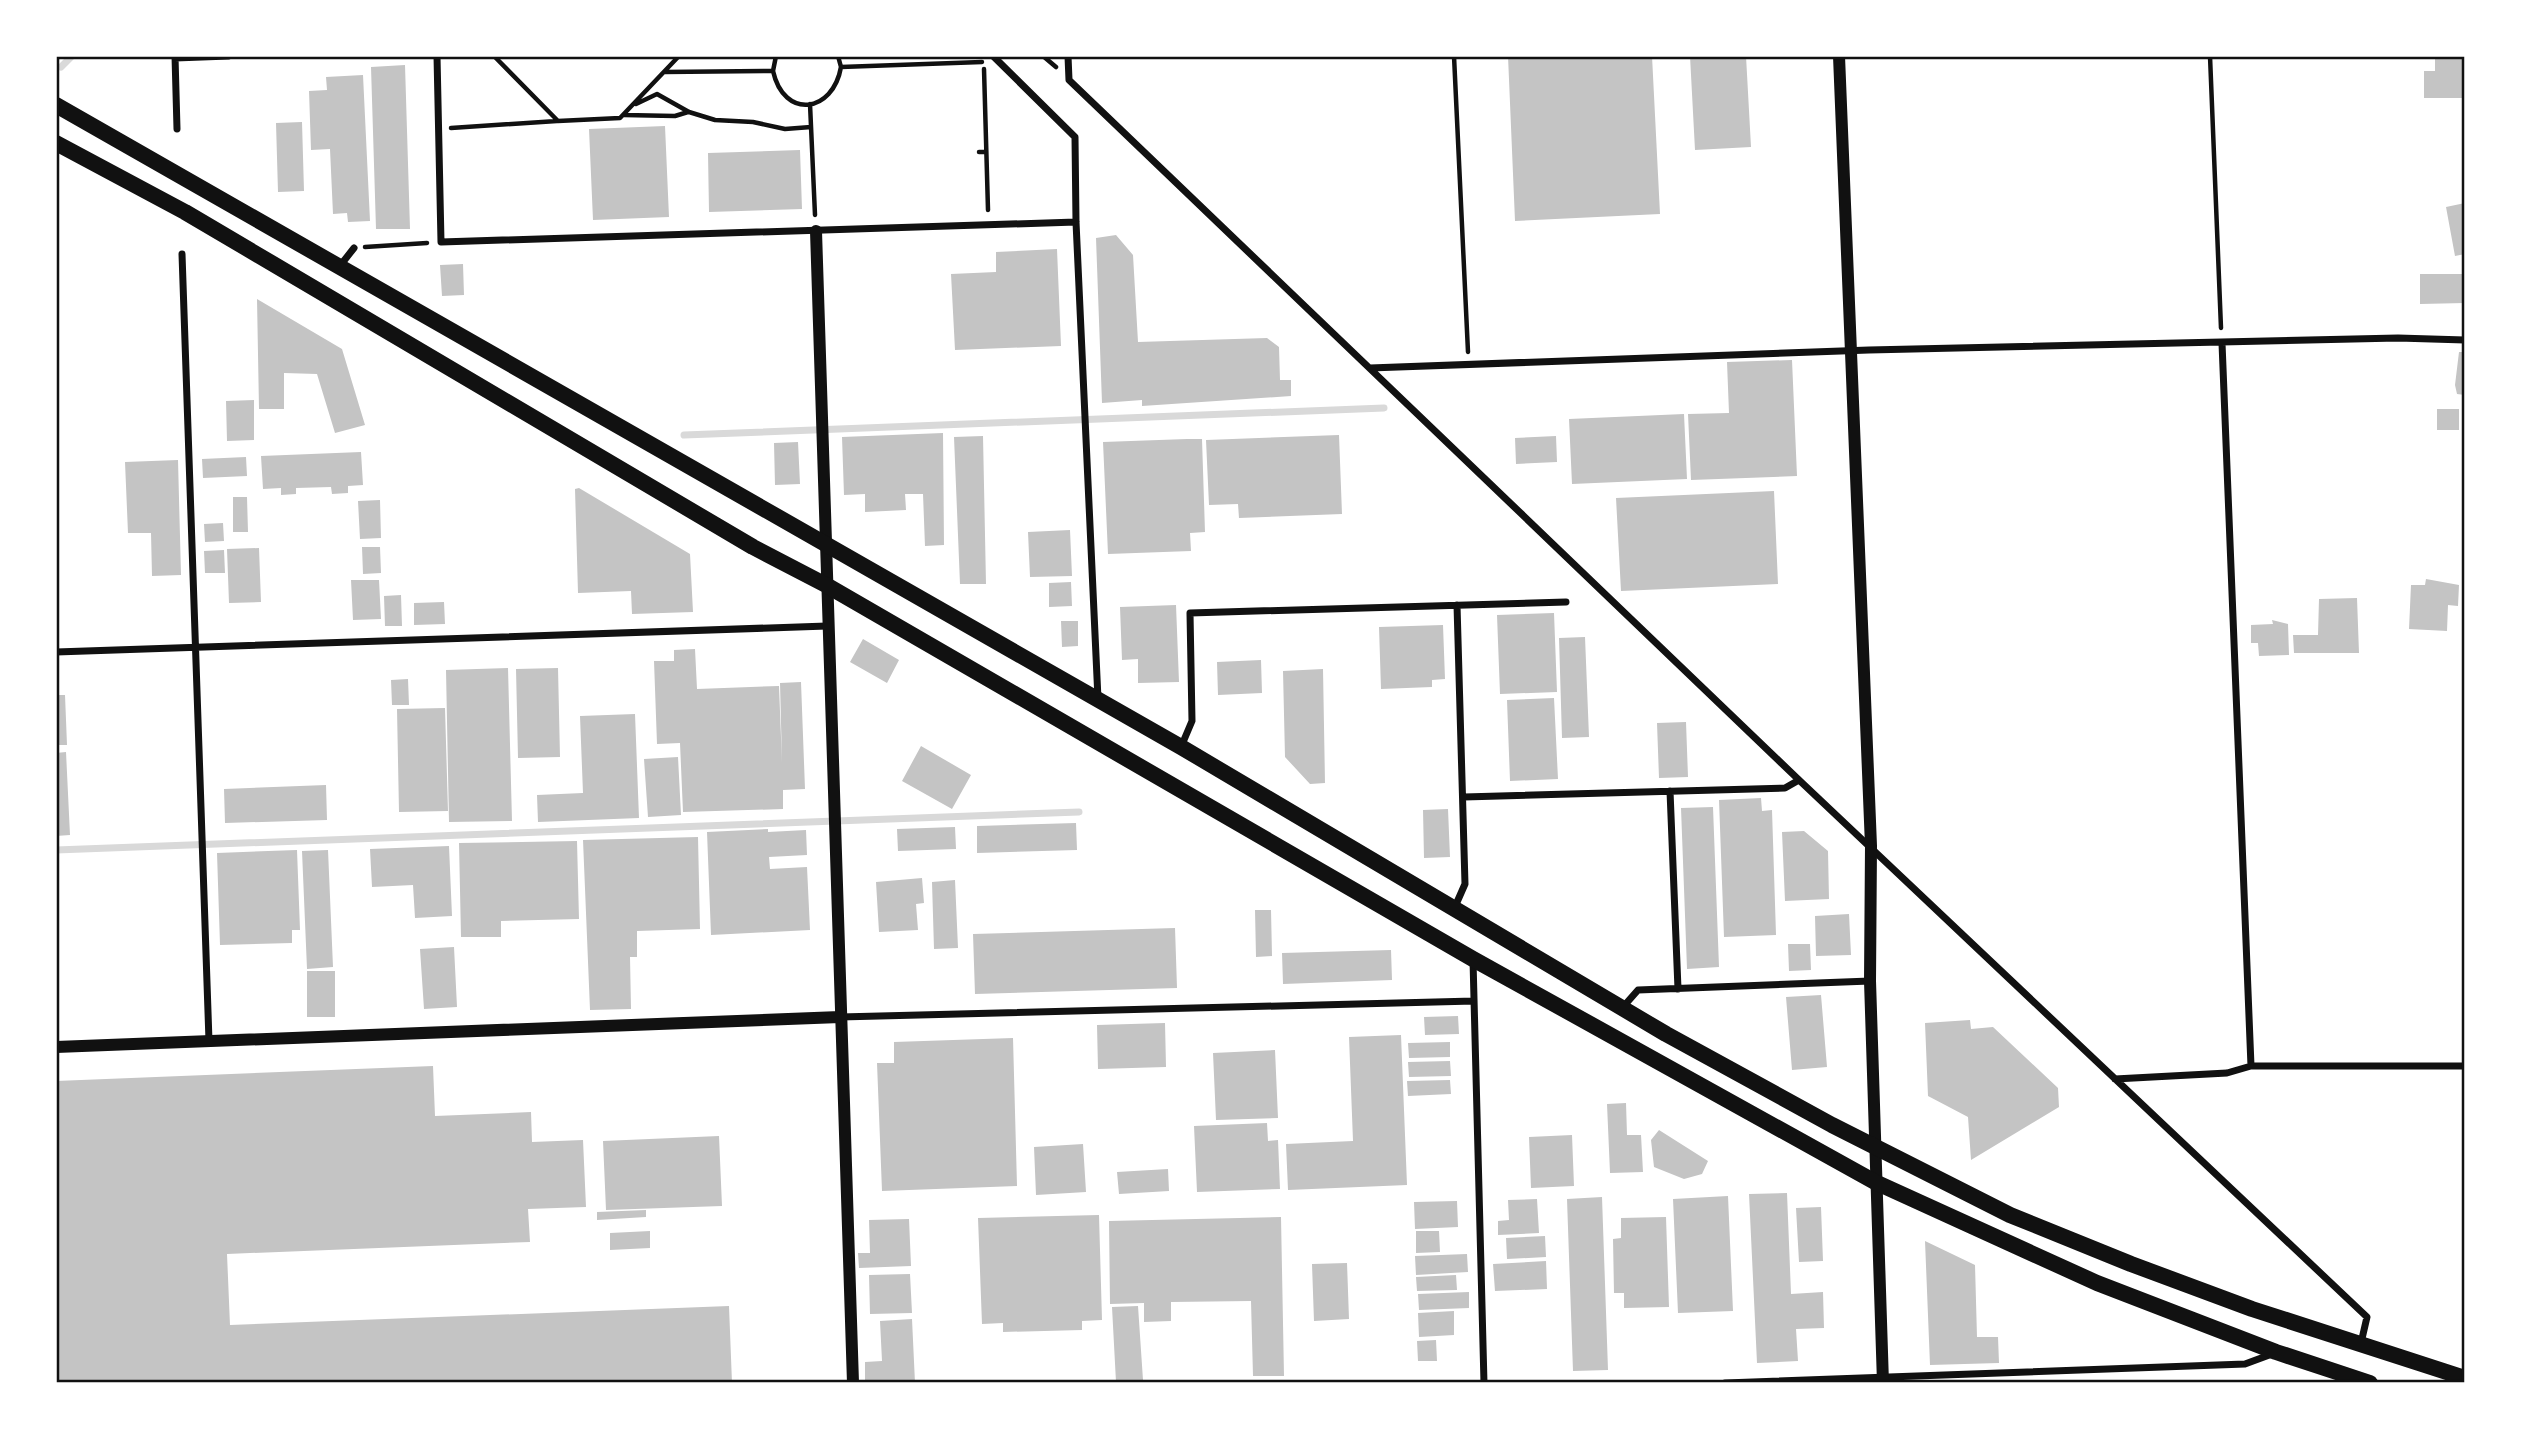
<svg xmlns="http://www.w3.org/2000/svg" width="2521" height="1439" font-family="Figtree,sans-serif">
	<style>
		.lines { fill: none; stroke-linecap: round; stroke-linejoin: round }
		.stream { stroke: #d9d9d9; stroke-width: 7 }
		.building { fill: #c4c4c4 }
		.path { stroke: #111; stroke-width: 4.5 }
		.minor { stroke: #111; stroke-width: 7 }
		.tertiary { stroke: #111; stroke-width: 12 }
		.trunk { stroke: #111; stroke-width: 16 }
		.neatline { fill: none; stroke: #111; stroke-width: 2.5 }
	</style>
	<rect width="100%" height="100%" fill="#fff"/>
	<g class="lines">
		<path class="stream" d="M61 67 72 56
			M684 435 1384 408
			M56 850 1079 812"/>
	</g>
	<path class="building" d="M1508 56H1652L1660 214 1515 221Z
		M1690 56H1746L1751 147 1695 150Z
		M2435 57H2465V98H2424V71H2435Z
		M405 65 410 229H376L371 67Z
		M363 75 370 221 348 222 347 213 333 214 330 149 311 150 309 91 327 90 326 77Z
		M302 122 304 191 278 192 276 123Z
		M665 126 669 217 593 220 589 129Z
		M800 150 802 209 709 212 708 153Z
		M2465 203V254L2455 256 2446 207Z
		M1116 235 1133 255 1138 342 1267 338 1279 347 1280 380H1291V396L1142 406V400L1102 403 1096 238Z
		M1057 249 1061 346 955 350 951 274 996 272V252Z
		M463 264 464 295 442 296 440 265Z
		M2420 274H2465V303L2420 304Z
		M257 299 342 349 365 425 335 433 317 374 284 373V409H259Z
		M2459 352H2465V395L2457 394 2455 385Z
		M1792 360 1797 476 1691 480 1688 414 1729 413 1727 362Z
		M254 400V440L227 441 226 401Z
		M2437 409H2459V430H2437Z
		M1684 414 1687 479 1572 484 1569 419Z
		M943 433 944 545 925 546 923 494H905L906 510 865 512V494L844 495 842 437Z
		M1339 435 1342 514 1239 518 1238 504 1209 505 1206 440Z
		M983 436 986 584H960L954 437Z
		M1556 436 1557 462 1516 464 1515 438Z
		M1187 439H1202L1205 532 1190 533 1191 551 1108 554 1103 442Z
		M798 442 800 484 775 485 774 443Z
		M361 452 363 485 348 486V493L332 494 331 487 296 488V494L281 495V488L263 489 261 456Z
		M246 457 247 476 203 478 202 459Z
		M178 460 181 575 152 576 151 533H128L125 462Z
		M579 488 690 554 693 612 632 614 631 591 578 593 575 489Z
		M1774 491 1778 584 1621 591 1616 498Z
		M233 497H247L248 532H233Z
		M380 500 381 538 360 539 358 501Z
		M223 523 224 541 205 542 204 524Z
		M1070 530 1072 576 1030 577 1028 532Z
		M362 547H380L381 573 363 574Z
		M259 548 261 602 229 603 227 549Z
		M224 550 225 573H205L204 551Z
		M2426 579 2459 585 2458 606 2448 605 2447 631 2409 629 2411 585H2425Z
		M351 580H379L381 619 353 620Z
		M1071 582 1072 606 1049 607V583Z
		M401 595 402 626H385L384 596Z
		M2357 598 2359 653H2294L2293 635H2318L2319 599Z
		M444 602 445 624 414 625V603Z
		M1176 605 1179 682 1138 683V659L1122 660 1120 607Z
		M1554 613 1557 692 1500 694 1497 615Z
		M2272 620 2288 624 2289 655 2259 656 2258 643H2251V625L2273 624Z
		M1061 621H1078V646L1062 647Z
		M1443 625 1445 679 1432 680V687L1381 689 1379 627Z
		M1585 637 1589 737 1562 738 1559 638Z
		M863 639 899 660 887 683 850 662Z
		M695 649 697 689 779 686 782 763 780 683 801 682 805 789 783 790V809L683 812 680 743 657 744 654 661H674V650Z
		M1261 660 1262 693 1218 695 1217 662Z
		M508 668 512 821 449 822 446 670Z
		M558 668 560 757 518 758 516 669Z
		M1323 669 1325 783 1310 784 1285 757 1283 671Z
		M408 679 409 705H392L391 680Z
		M56 695H65L67 745H56Z
		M1554 698 1558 779 1510 781 1507 700Z
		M445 708 448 811 399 812 397 709Z
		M635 714 639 818 538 822 537 795 583 793 580 716Z
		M1686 722 1688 777 1659 778 1657 723Z
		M921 746 971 775 952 809 902 781Z
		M66 752 70 835 56 836V753Z
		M678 757 681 815 648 817 644 759Z
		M326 785 327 820 225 823 224 789Z
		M1761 798 1762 811 1772 810 1776 935 1724 937 1719 800Z
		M1713 807 1719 967 1687 969 1681 808Z
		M1448 809 1450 857 1424 858 1423 810Z
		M1076 823 1077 850 977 853V826Z
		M955 827 956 849 898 851 897 829Z
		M768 829V832L806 830 807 855 769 857 770 869 807 867 810 930 711 935 707 832Z
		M1804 831 1828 851 1829 899 1785 901 1782 832Z
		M698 837 700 929 637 931V957H630L631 1009 590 1010 583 840Z
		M577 841 579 919 501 921V937H461L459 843Z
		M449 846 452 916 415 918 413 885 372 887 370 849Z
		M297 850 300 930H292V943L220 945 217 853Z
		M328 850 333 967 307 969 302 851Z
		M922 878 924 903 916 904 918 930 879 932 876 882Z
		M955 880 958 948 934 949 932 882Z
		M1255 910H1271L1272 956 1256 957Z
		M1849 914 1851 955 1816 956 1815 916Z
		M1175 928 1177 988 975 994 973 934Z
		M1788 944H1810L1811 970 1789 971Z
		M454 947 457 1007 424 1009 420 949Z
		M1391 950 1392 980 1283 984 1282 953Z
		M307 971H335V1017H307Z
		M1821 995 1827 1067 1792 1070 1786 997Z
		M1458 1016 1459 1034 1425 1035 1424 1017Z
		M1970 1020 1971 1029 1993 1027 2058 1088 2059 1107 1971 1160 1968 1117 1928 1096 1925 1023Z
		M1165 1023 1166 1067 1098 1069 1097 1025Z
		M1401 1035 1407 1185 1288 1190 1286 1144 1353 1141 1349 1037Z
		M1013 1038 1017 1186 882 1191 877 1063H894V1042Z
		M1450 1042V1057L1409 1058 1408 1043Z
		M1275 1050 1278 1118 1216 1120 1213 1053Z
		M1450 1061 1451 1076 1409 1077 1408 1062Z
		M433 1066 435 1116 531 1112 532 1142 583 1140 586 1207 528 1209 530 1242 227 1254 230 1325 729 1306 732 1383H58L56 1081Z
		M1450 1080 1451 1094 1408 1096 1407 1081Z
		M1626 1103 1627 1135H1641L1643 1172 1610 1173 1607 1104Z
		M1267 1123 1268 1141 1278 1140 1280 1189 1197 1192 1194 1126Z
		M1659 1130 1708 1161 1702 1174 1684 1179 1654 1167 1651 1140Z
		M1572 1135 1574 1186 1531 1188 1529 1137Z
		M719 1136 722 1206 606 1210 603 1141Z
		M1083 1144 1086 1192 1036 1195 1034 1147Z
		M1168 1169 1169 1191 1119 1194 1117 1172Z
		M1787 1193 1791 1294 1823 1292 1824 1328 1796 1329 1798 1361 1757 1363 1749 1194Z
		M1728 1196 1733 1311 1678 1313 1673 1199Z
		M1602 1197 1608 1370 1573 1371 1567 1199Z
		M1537 1199 1539 1233 1498 1235V1221L1509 1220 1508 1200Z
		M1457 1201 1458 1227 1415 1229 1414 1202Z
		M1821 1207 1823 1261 1799 1262 1796 1208Z
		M646 1210V1217L597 1220V1212Z
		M1099 1215 1102 1320 1082 1321V1330L1003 1332V1323L982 1324 978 1218Z
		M1281 1217 1284 1376H1253L1251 1301 1171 1302V1321L1144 1322V1303L1110 1304 1109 1221Z
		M1666 1217 1669 1307 1624 1308V1293H1614L1613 1239 1621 1238V1218Z
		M909 1219 911 1266 859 1268 858 1253H870L869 1220Z
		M650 1231V1248L610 1250V1233Z
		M1416 1231H1439L1440 1252 1416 1253Z
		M1545 1236 1546 1257 1507 1259 1506 1238Z
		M1925 1241 1975 1265 1977 1337H1998L1999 1363 1930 1365Z
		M1467 1254 1468 1272 1416 1275 1415 1256Z
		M1546 1261 1547 1289 1495 1291 1493 1264Z
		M1347 1263 1349 1319 1314 1321 1312 1264Z
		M910 1274 912 1313 870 1314 869 1275Z
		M1456 1275 1457 1290 1417 1291 1416 1277Z
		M1469 1292V1308L1419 1310 1418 1294Z
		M1138 1306 1143 1380 1116 1382 1112 1307Z
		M1454 1311V1335L1419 1337 1418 1313Z
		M912 1319 915 1383H865V1362L882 1361 880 1321Z
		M1436 1340 1437 1361H1418L1417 1341Z"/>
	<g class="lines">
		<path class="path" d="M494 56 558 121 620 118 679 56
			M838 56 841 67 982 62
			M1043 56 1056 67
			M1454 56 1468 352
			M2210 56 2221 328
			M984 69 988 210
			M773 71C784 120 833 113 841 67
			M664 72 773 71 776 56
			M636 104 657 94 689 112 715 120 753 122 785 129 811 127
			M810 104 815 215
			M624 115 675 116 688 112
			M451 128 557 121
			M979 152H986
			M365 247 427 243"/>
		<path class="minor" d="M175 56 177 129
			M437 56 441 242 1076 222
			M993 56 1075 137 1076 222 1098 699
			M1068 56 1069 80 1799 780 2367 1317 2361 1343
			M175 58 229 56
			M182 254 209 1041
			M339 267 354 248
			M2222 343 2251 1066
			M1370 368 1869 350 2398 338 2465 340
			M56 652 827 626
			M1181 747 1192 721 1190 613 1566 602
			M1670 791 1678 989
			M1464 797 1785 788 1799 780
			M1454 909 1465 884 1457 605
			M1473 960 1484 1383
			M1623 1007 1638 990 1870 981
			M840 1017 1474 1001
			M2115 1079 2227 1073 2251 1066H2465
			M1725 1383 2245 1364 2272 1354"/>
		<path class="tertiary" d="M1839 56 1871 846 1870 981 1883 1383
			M816 231 853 1383
			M56 1047 840 1017"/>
		<path class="trunk" d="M56 105 1181 747 1666 1034 1832 1125 2010 1215 2131 1264 2252 1309 2465 1378
			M56 143 185 212 753 547 826 585 1473 959 1875 1182 2097 1283 2276 1352 2370 1383"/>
	</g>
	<rect width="2521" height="1439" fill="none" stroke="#ffffff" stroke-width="116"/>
	<rect x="58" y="58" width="2405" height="1323" class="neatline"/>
</svg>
